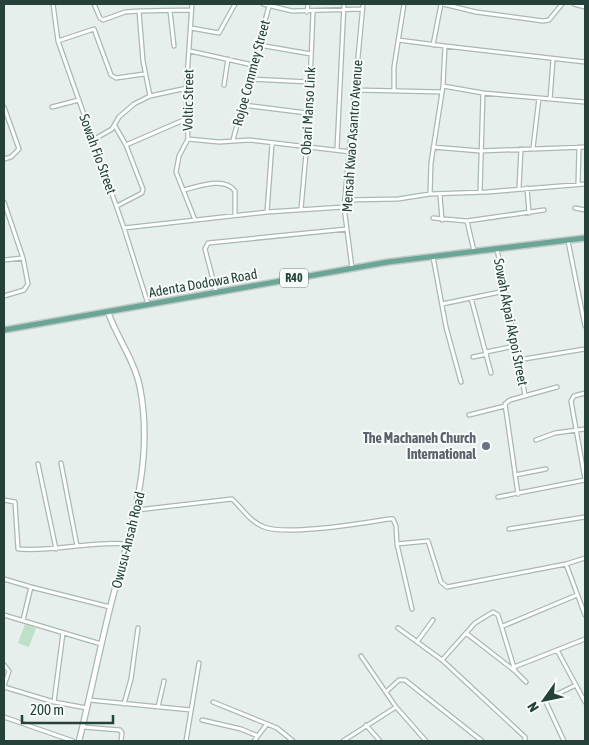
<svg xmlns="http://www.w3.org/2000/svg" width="589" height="745" font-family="'Asap Condensed',sans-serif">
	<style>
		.green { fill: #bfe0c8 }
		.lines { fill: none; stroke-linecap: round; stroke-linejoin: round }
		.minor-casing { stroke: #a8b8b2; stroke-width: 5.5 }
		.tertiary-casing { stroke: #a8b8b2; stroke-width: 7 }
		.primary-casing { stroke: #c2cac8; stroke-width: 8 }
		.minor { stroke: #fff; stroke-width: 3 }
		.tertiary { stroke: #fff; stroke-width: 4.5 }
		.primary { stroke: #6aa596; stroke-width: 5 }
		.worship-dot { fill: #6b7280; stroke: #f7fbf9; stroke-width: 2 }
		.labels { text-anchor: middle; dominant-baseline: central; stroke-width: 4; stroke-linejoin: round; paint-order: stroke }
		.shield { fill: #f7fbf9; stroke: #637a73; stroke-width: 1 }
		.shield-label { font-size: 12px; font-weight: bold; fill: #24423a }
		.street-label { font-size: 14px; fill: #24423a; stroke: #f7fbf9 }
		.worship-label { font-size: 14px; font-weight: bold; fill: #5b616d; stroke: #f7fbf9; text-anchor: end }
	</style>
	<rect width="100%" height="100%" fill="#e6efeb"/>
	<path class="green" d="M25 624 36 628 29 647 18 643Z"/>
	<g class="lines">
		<defs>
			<path id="minor" d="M53 4 58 41 124 228 148 304
				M94 4 100 18 103 20 125 12 139 11
				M192 4 186 92 188 139 179 156 176 172 195 220
				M263 4 292 11 362 9
				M443 4 476 12 543 21 549 20 562 4
				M574 4 585 7
				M170 11 174 46
				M307 12 308 4
				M191 28 219 33 235 4
				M398 40 445 46
				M58 41 94 29 111 75 116 78 144 74
				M259 45 311 54
				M433 45 441 4
				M190 51 253 65
				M250 79 310 82
				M224 85 228 59
				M443 86 483 93 585 102
				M187 88 150 96 143 61 139 11 191 10
				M356 90 442 92
				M394 91V67L404 4
				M550 99 553 60
				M243 105 307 113
				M4 107 19 149 11 157 4 159
				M52 107 79 100
				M115 126 126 145 143 189 142 193 117 206
				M188 139 219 142 250 140 351 152
				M93 140 112 129 119 117 134 104 150 96
				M233 140 269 6
				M126 145 186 119
				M433 147 480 151 585 147
				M533 148 539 98
				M337 149 344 4
				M578 184 579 147
				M519 188 521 149
				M527 188 529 213
				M183 190C198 187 224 176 235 191V215
				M480 192 483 93
				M430 194 431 163 443 86 445 46 585 62
				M440 195 442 220
				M345 200 398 199 430 194 487 192 585 184
				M4 202 23 258 28 284 24 290 4 296
				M575 208 585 210
				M301 209 308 131 313 12
				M267 212 272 144
				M433 218 467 221 544 210
				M467 221 474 251
				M124 228 267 212 344 207
				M568 241 585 326
				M497 249 525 395
				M433 257 446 327 461 382
				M4 260 23 258
				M352 268 344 207 363 4
				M216 291 205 249 208 243 347 229
				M471 298 491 373
				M442 304 505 291
				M486 352 515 346
				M473 357 487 354
				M518 360 585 349
				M585 393 574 396 571 401 585 479
				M469 415 505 406
				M536 440 555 433 585 429
				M61 463 77 546
				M38 464 56 549
				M515 475 546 469
				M518 494 505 404 510 400 557 387
				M498 497 585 480
				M4 500 15 502 18 549C54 552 90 541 127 544
				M137 510 232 499C243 509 249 521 264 527 288 536 361 523 389 519H393L396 526 397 544
				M509 529 585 517
				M566 564 585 615
				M4 579 31 587 23 620
				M31 587 110 607
				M412 609 397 544 428 541 441 582 447 587 566 564 585 558
				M4 615 101 644
				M503 626 577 595
				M398 628 442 660 525 737V741
				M466 633 515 671 526 682
				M417 642 433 620
				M557 650 585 702
				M361 656 396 707 426 741
				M442 660 475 623 493 612 498 615 515 671
				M4 665 9 671 4 686
				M514 667 585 639
				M4 687 54 702 87 708
				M386 692 399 680H405L482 741
				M89 700 191 710
				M54 702 63 633
				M213 702 277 728 293 741
				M124 704 131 679 138 628
				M158 707 164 681
				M4 717 73 741
				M202 720 241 729 258 736
				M366 725 380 741
				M83 727 120 730 122 733 121 741
				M186 741 199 663
				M254 741 267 724
				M343 741 396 707
				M564 741 545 700 576 685"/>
			<path id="tertiary" d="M79 741C90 697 99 652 110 608 128 536 155 464 140 388 135 361 117 338 108 312"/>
			<path id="primary" d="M4 330 388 262 585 238"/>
		</defs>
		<use href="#minor" class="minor-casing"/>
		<use href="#tertiary" class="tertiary-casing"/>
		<use href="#primary" class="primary-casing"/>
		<use href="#minor" class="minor"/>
		<use href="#tertiary" class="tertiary"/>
		<use href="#primary" class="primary"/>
	</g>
	<circle class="worship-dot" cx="486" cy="446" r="5"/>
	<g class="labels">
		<rect class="shield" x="280" y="268.5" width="28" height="19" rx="4"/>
		<g class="shield-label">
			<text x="294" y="278">R40</text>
		</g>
		<g class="street-label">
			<text transform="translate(251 73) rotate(-75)">Rojoe Commey Street</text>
			<text transform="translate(188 100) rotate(-89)">Voltic Street</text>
			<text transform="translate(308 111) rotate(-87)">Obari Manso Link</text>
			<text transform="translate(352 136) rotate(-86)">Mensah Kwao Asantro Avenue</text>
			<text transform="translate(98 154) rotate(70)">Sowah Fio Street</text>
			<text transform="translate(203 283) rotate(-10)">Adenta Dodowa Road</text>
			<text transform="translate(511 322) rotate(79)">Sowah Akpai Akpoi Street</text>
			<text transform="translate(128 540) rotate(-76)">Owusu-Ansah Road</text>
		</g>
		<g class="worship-label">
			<text x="476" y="438">The Machaneh Church<tspan x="476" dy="16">International</tspan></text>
		</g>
	</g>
	<rect width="589" height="745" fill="none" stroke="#24423a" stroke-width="10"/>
	<g transform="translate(544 700) rotate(237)" stroke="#f7fbf9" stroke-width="4" paint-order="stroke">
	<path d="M0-4L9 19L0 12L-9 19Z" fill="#24423a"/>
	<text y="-8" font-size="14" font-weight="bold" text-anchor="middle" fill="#24423a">N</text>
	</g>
	<path d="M22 715v8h91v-8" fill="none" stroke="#24423a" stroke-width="2.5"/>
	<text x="30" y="715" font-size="15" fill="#24423a" stroke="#f7fbf9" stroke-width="4" paint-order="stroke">200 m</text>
</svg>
